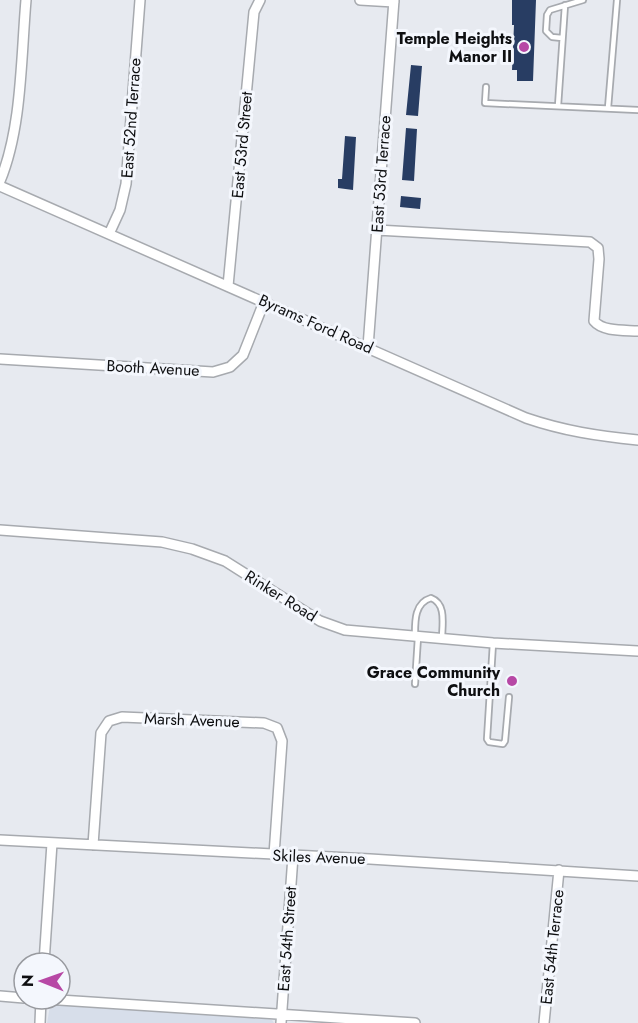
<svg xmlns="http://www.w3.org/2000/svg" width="638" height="1023" font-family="Jost,sans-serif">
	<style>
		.built { fill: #d7deea }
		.building { fill: #283d63 }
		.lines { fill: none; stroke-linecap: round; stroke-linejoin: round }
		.service-casing { stroke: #a7aaaf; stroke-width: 8 }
		.minor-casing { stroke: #a7aaaf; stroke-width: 12 }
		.service { stroke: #fff; stroke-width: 4.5 }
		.minor { stroke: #fff; stroke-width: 9 }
		.poi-dot { fill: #b748a5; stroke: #f4f7fd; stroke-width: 2 }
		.labels { text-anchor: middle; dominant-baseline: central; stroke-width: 6; stroke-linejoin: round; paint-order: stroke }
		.poi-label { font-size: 16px; font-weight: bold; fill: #0e0f11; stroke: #f4f7fd; text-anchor: end }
		.street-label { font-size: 16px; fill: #0e0f11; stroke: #f4f7fd }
	</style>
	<rect width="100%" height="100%" fill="#e7eaf0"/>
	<path class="built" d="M55 1004 265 1019 272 1020 274 1023H47L50 1006Z"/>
	<path class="building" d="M512 0H536L533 81H517V70H512L514 25H512Z
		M411 65 422 66 418 116 406 115Z
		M406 128 417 129 414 181 402 180Z
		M345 136 356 137 353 190 338 188V179H342Z
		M401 196 421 198 420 209 400 207Z"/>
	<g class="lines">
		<defs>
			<path id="service" d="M562 38 552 37 546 31 547 15 550 10 583 0
				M486 87 485 103 638 110
				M558 106 565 5
				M608 108 617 0
				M415 636C415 622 414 603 431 598 447 604 442 625 442 639
				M493 643 487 739 489 742 503 744 505 741 509 697
				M415 684 418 637"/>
			<path id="minor" d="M360 0 394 2
				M0 181C22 128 21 58 26 0
				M0 186 526 418C564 431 598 436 638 440
				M377 230 590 242 598 248 599 259 594 321C603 332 625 330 638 331
				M109 234 120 210 126 184 140 0
				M228 286 254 12 260 0
				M368 347 394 0
				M0 359 213 372 230 367 243 355 264 302
				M0 530 162 542 192 549 225 561 320 621 345 630 493 643 638 651
				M0 840 370 859 638 876
				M93 845 101 733 109 721 122 717 264 723 277 728 282 741 274 855
				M44 963 52 843
				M0 996 24 998
				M44 999 415 1023
				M40 1023 41 999
				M281 1023 293 856
				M544 1023 559 870"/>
		</defs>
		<use href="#service" class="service-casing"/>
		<use href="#minor" class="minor-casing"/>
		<use href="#service" class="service"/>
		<use href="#minor" class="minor"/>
	</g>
	<g class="poi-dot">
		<circle cx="524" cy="47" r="6"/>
		<circle cx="512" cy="681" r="6"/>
	</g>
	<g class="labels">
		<g class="poi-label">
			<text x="512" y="38">Temple Heights<tspan x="512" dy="18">Manor II</tspan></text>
			<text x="500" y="672">Grace Community<tspan x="500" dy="18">Church</tspan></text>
		</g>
		<g class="street-label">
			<text transform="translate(131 118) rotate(-86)">East 52nd Terrace</text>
			<text transform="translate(242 145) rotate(-85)">East 53rd Street</text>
			<text transform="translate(381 174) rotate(-86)">East 53rd Terrace</text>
			<text transform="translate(316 324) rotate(24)">Byrams Ford Road</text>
			<text transform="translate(153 368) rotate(3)">Booth Avenue</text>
			<text transform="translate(281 596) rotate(32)">Rinker Road</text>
			<text transform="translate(192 720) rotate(2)">Marsh Avenue</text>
			<text transform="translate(319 857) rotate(2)">Skiles Avenue</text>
			<text transform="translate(287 939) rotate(-86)">East 54th Street</text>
			<text transform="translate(552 947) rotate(-84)">East 54th Terrace</text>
		</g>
	</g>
	<g transform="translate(42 981) rotate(271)"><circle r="28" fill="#f4f7fd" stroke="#989a9f" stroke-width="1.5"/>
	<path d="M0-4.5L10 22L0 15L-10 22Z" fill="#b748a5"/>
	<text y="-9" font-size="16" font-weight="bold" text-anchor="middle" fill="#0e0f11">N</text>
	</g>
</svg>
